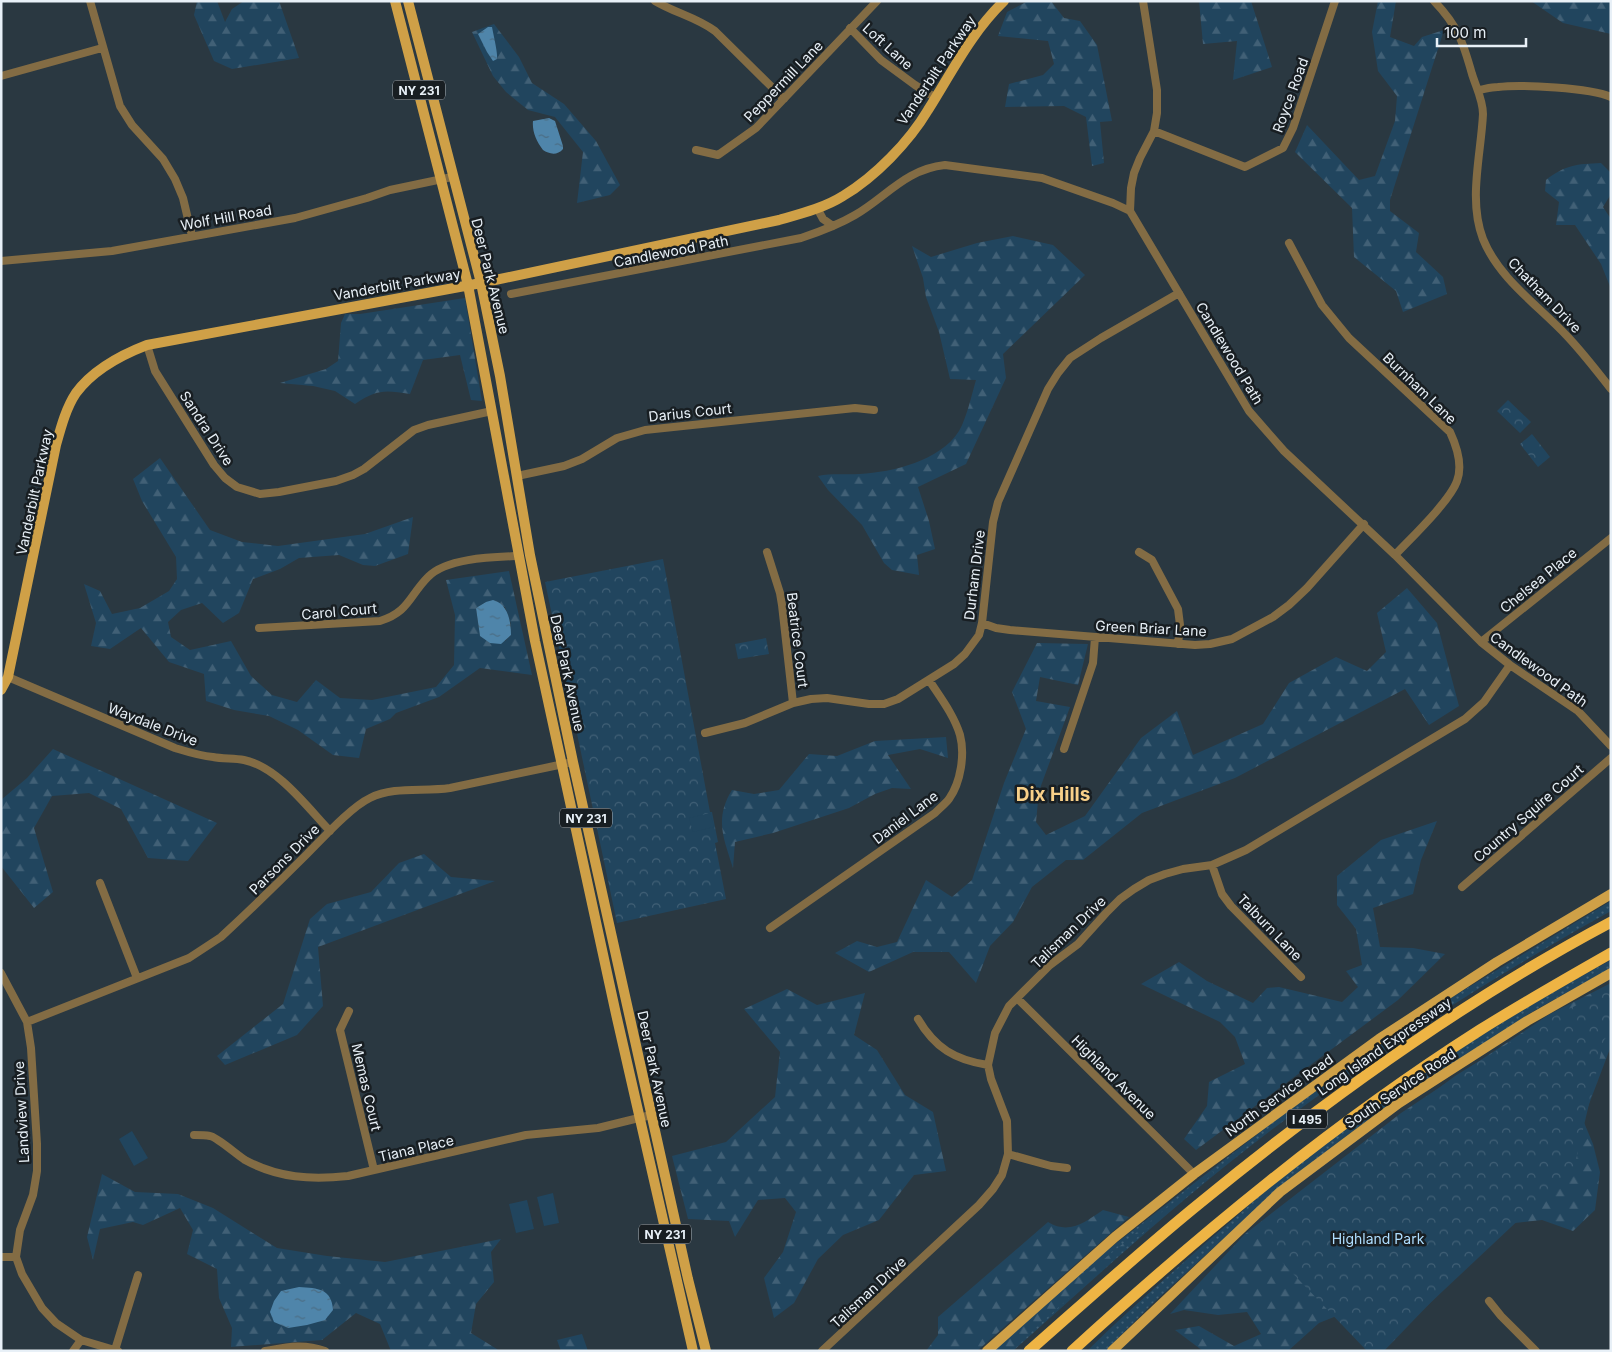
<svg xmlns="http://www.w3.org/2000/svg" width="1612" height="1352" font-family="Inter,sans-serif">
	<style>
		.grass { fill: url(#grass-dots) }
		.forest { fill: url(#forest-firs); fill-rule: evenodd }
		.park { fill: url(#park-crowns) }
		.garden { fill: #21455e }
		.water { fill: url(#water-ripples) }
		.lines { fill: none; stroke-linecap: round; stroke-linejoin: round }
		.minor { stroke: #836c44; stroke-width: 8 }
		.major { stroke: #cfa047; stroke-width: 10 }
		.highway { stroke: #eeb444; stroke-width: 11 }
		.labels { text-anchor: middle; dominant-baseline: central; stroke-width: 5; stroke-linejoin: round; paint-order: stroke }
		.shield { fill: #181e22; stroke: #aab1b7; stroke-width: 1 }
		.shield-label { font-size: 12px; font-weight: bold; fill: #e8f0f7 }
		.street-label { font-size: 14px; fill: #e8f0f7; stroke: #181e22 }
		.park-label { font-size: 14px; fill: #afdeff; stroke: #181e22 }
		.district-label { font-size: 19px; font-weight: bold; fill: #f8d089; stroke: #181e22 }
	</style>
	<defs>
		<pattern id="grass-dots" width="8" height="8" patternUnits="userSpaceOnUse" patternTransform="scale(1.25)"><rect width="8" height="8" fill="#21455e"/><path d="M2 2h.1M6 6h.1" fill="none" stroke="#416076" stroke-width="1.8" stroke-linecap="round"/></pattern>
		<pattern id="forest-firs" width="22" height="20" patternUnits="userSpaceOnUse" patternTransform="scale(1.25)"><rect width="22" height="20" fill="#21455e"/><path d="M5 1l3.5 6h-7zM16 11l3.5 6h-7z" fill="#416076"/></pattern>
		<pattern id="park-crowns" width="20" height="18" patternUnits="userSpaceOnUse" patternTransform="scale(1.25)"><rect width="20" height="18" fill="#21455e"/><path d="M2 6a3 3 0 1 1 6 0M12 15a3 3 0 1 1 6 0" fill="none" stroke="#416076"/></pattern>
		<pattern id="water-ripples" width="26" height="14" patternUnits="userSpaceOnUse" patternTransform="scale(1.25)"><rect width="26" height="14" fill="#4f85aa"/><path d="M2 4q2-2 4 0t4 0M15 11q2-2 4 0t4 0" fill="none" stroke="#4b6d84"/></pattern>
	</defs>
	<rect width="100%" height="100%" fill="#2a3841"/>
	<path class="grass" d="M1611 901V911C1500 973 1395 1039 1293 1114 1194 1186 1104 1270 1013 1351H992L1075 1275 1289 1110 1431 1010Z
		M1611 960V968L1530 1013 1369 1119 1311 1163 1242 1222 1153 1303 1105 1351H1087C1126 1312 1167 1277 1208 1241 1232 1221 1255 1199 1279 1179 1382 1096 1495 1023 1611 960Z"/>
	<path class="forest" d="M197 1H217L225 22 232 9 244 1H279L299 58 232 69 214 61 194 15Z
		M1028 1H1051L1064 18 1080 21 1097 45 1112 121 1100 122 1104 163 1092 166 1086 117 1064 106 1005 107 1009 84 1043 75 1054 64 1048 41 998 36 1007 12Z
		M1199 1H1251L1272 67 1233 80 1237 41 1203 44Z
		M1378 1H1396L1390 37 1414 46 1422 37 1444 30 1390 200V211L1419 233 1416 252 1443 277 1447 294 1403 312 1396 291 1354 257 1352 208 1295 152 1307 125 1359 180 1375 176 1395 121 1397 96 1378 71 1372 32Z
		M1531 1H1611V34L1563 23Z
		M494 24 519 57 532 83 564 104 596 141 620 185 610 195 577 203 583 152 555 117 528 110 506 92 493 76 472 32Z
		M1601 163 1611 173V194L1603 207 1611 219V289L1601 264 1575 225H1556L1559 202 1545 191 1546 180C1565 165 1577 164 1601 163Z
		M1013 236 1053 245 1085 275 1003 354 1006 378 966 464 918 487 929 521 935 549 917 555 919 575 892 570 884 563 862 525 828 490 818 476C832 473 845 475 860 474 893 472 940 461 959 431 966 420 972 394 976 380L950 379 939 332 926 297 923 278 912 246 931 257 977 243Z
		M465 298 482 401 471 400 460 355 423 360 410 394C385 390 377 389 355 404L335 391 313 386 280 383 326 369 338 361 341 323 345 314H360Z
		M160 458 210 530 242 542 278 546 365 534 413 517 408 554 375 566 363 565 339 555 299 558 280 569 253 579 239 613 223 623 202 603 181 610 168 622 171 637 190 650 231 641 251 676 272 695 297 702 316 680 340 698 372 700 436 687 454 665 455 615 446 580 509 571 532 675 480 668 439 697 396 713 390 719 366 729 359 758 333 755 298 730 269 716 234 710 206 701 204 674 169 662 141 628 110 649 91 646 96 623 84 584 100 591 112 614 140 608 169 591 177 579 176 557 142 501 133 479ZM486 602 505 607 511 624V635L505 641 480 636 476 608Z
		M1407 588 1437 623 1459 706 1429 725 1405 689 1235 778 1142 813 1083 860H1066L1032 887 1013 922 990 946 976 983 949 952H913L869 972 835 953 857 941 877 947 897 942 926 880 952 897 972 880 1004 783 1026 729 1012 692 1037 643 1088 644 1078 685 1040 677 1036 701 1070 707 1039 791 1036 822 1046 835 1085 816 1141 738 1177 711 1193 755 1263 724 1289 683 1336 657 1367 671 1386 652 1377 613Z
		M946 737 948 758 920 749 888 755 911 789 892 788 875 794 849 808 773 833 735 842 733 868C724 839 714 819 732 790L754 794 779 790 809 754 837 756 875 741Z
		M53 749 217 823 188 861 148 858 121 809 89 793 52 796 34 828 53 892 34 908 1 866V800L27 778Z
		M1437 821 1421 860 1413 894 1373 908 1380 947 1413 948 1445 954 1398 1000 1196 1150 1184 1139 1207 1106 1209 1082 1245 1064 1235 1037 1220 1022 1141 984 1179 962 1207 981 1253 1003 1267 988 1279 987 1342 1002 1358 987 1346 971 1362 965 1356 929 1337 905V876L1381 840Z
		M424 854 451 877 495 881 318 947 323 1006 297 1035 225 1065 217 1056 283 1004 310 919 327 904 371 892 399 863Z
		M1611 983V1046L1583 1120 1593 1144 1600 1172 1595 1210 1573 1231 1542 1220 1506 1224 1384 1351H1367L1339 1315 1319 1323 1288 1351H1203L1175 1330 1199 1326 1234 1346 1261 1334 1247 1312 1218 1315 1184 1310 1170 1314 1245 1234 1401 1113 1550 1014Z
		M787 989 817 1005 865 993 854 1035 877 1050 905 1095 933 1112 946 1171 914 1175 879 1220 843 1235 818 1259 794 1303 774 1318 764 1278 783 1252 796 1212 785 1198 758 1200 735 1237 729 1221 688 1219 672 1156 726 1142 775 1097 780 1052 744 1009Z
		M1212 1171 1214 1173 1127 1246 1010 1351H992L1077 1274 1087 1273Z
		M102 1174 135 1192 178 1194 213 1208 277 1248 327 1256 385 1262 501 1239 491 1252 494 1282 476 1304 471 1333 500 1351H391L380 1324 356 1313 322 1340 231 1347 232 1328 219 1298 217 1269 187 1254 193 1230 180 1208 143 1225 133 1222 100 1229 93 1260 87 1237Z
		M1103 1210 1129 1217 977 1351H926L938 1335V1317L1048 1222C1069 1235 1085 1222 1103 1210Z
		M582 1334 588 1351H561L557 1340Z"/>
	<path class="park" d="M1508 400 1531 422 1520 433 1497 411Z
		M1532 434 1550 457 1538 467 1520 444Z
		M663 559 710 812H712L718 842 715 843 726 899 617 923 545 582Z
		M766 638 769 654 738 659 735 644Z
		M1611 988V1032L1604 1040 1574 1168 1379 1351H1367L1254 1233 1308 1186 1455 1076 1545 1021Z"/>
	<path class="garden" d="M710 813 714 827 693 832 689 818Z
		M132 1131 148 1158 134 1166 119 1139Z
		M553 1193 559 1223 544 1226 537 1197Z
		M527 1200 534 1229 516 1233 509 1204Z"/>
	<path class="water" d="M488 27H492C493 33 498 53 497 59L493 61 487 52 478 34Z
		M549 118 555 121 563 146V149C557 156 549 154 543 150 536 141 532 131 533 121Z
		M493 600C508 604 511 621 511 635L501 644 490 643 480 636 476 608 486 602Z
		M299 1287C318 1288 332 1289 333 1310L325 1320 307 1325 288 1328 274 1322 270 1312 274 1301 281 1291Z"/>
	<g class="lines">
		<path class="minor" d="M90 1 120 106 132 125 163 159 175 179 183 198 192 236
			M655 1C675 13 696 17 715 31L784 99
			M1434 1C1458 26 1463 42 1472 74 1476 87 1483 100 1483 114 1481 155 1468 200 1483 239 1499 279 1539 306 1567 336 1583 353 1597 371 1611 389
			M850 28 881 60 915 85 936 98
			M1 76 102 48
			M1479 90C1485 89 1491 87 1498 87 1521 84 1591 88 1611 97
			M1154 131 1245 167 1283 148 1293 128 1335 1
			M696 150 718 155 756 128 877 1
			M817 208 823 219 833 226
			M1130 211 1131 188 1134 173 1140 158 1154 131 1157 113V90L1143 1
			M1289 243 1322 305 1349 338 1450 432C1457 447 1463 465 1457 481 1450 501 1411 538 1395 555
			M1 261 112 251 295 218 367 198 390 190 452 177
			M511 294 801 238C819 232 838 225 855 215 886 197 906 169 945 165L1042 178 1113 203 1130 211 1249 411 1284 451 1395 555 1481 642 1510 665 1578 711 1611 746
			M147 345 155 371 214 465 225 478 237 487 260 494 279 492 336 481 353 475 364 469 414 430 428 425 492 411
			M517 476 564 466 582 459 617 438 645 430 855 408 874 410
			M767 552 780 593 782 605 793 703
			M1139 552 1152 560 1178 609 1180 625 1178 644
			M982 623 996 628 1010 630 1195 645 1210 644 1232 639 1273 617 1289 605 1307 588 1364 524
			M259 628 380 621C409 612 409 596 428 577 446 558 492 557 518 556
			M1481 642 1611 538
			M8 677 175 748C188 752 200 756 213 757 223 759 234 758 244 760 278 767 307 807 330 831
			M705 733 745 723 793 703 811 699 827 698 869 704H884L898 699 954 664 965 654 979 635 982 623 993 522 998 502 1048 389 1058 373 1070 358 1101 338 1179 293
			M1064 749 1093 663 1095 637
			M1212 865 1222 894 1231 906 1301 977
			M100 883 137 978
			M1462 887 1611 758
			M770 928 935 813C940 808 945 804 949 799 961 782 965 754 960 735 954 715 940 697 929 680
			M1 973 27 1022 31 1048 37 1144V1171L33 1195 20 1230 16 1257 22 1274 42 1308 56 1323 81 1340 118 1351
			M1017 998 1194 1174
			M349 1011 340 1030 374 1170
			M918 1019C935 1048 955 1060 988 1065
			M27 1022 189 958 221 937C250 910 279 882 307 854 323 838 351 807 370 798 394 786 423 792 450 788L573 762
			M194 1135C199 1135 205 1135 210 1136 217 1137 237 1155 245 1160 278 1178 311 1180 348 1176L526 1135 598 1128 651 1115
			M1008 1154 1051 1166 1067 1168
			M1 1257H16
			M1489 1301 1501 1316 1536 1351
			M115 1350 138 1275
			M73 1351 81 1340
			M265 1351C287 1347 303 1343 325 1351
			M822 1351 979 1205 993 1189 1002 1175 1008 1154 1007 1121 991 1079 988 1065 995 1033 1009 1006 1050 965 1078 944 1106 913 1120 899 1134 889 1149 880 1165 874 1183 869 1212 865 1246 850 1465 719 1484 702 1510 665"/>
		<path class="major" d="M395 1 468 285 535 641 616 1014 693 1351
			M408 1 481 283 500 376 530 555 573 762 688 1279 706 1351
			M1 690 8 677 56 445C61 427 66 408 76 393 93 370 121 355 147 345L481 283 779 220C800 214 824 208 843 196 875 177 909 142 928 110 952 72 971 33 1004 1
			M987 1351 1115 1237 1194 1174 1379 1039 1497 962 1611 894
			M1112 1351 1280 1192 1399 1103 1527 1021 1611 973"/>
		<path class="highway" d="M1029 1351C1086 1301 1142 1250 1200 1203 1328 1098 1464 1000 1611 922
			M1072 1351C1200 1234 1334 1123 1480 1030 1523 1003 1567 978 1611 953"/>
	</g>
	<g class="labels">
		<g class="shield">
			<rect x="393" y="80.5" width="52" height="19" rx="4"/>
			<rect x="560" y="808.5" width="52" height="19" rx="4"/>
			<rect x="1287" y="1109.5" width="40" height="19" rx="4"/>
			<rect x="639" y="1224.5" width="52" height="19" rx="4"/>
		</g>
		<g class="shield-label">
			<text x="419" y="90">NY 231</text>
			<text x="586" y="818">NY 231</text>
			<text x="1307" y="1119">I 495</text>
			<text x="665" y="1234">NY 231</text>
		</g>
		<g class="street-label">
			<text transform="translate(888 46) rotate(42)">Loft Lane</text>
			<text transform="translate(936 70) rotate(-56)">Vanderbilt Parkway</text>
			<text transform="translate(783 81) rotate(-46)">Peppermill Lane</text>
			<text transform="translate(1290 95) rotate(-70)">Royce Road</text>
			<text transform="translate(226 217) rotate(-10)">Wolf Hill Road</text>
			<text transform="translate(671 251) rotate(-11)">Candlewood Path</text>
			<text transform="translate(491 276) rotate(76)">Deer Park Avenue</text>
			<text transform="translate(397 284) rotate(-10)">Vanderbilt Parkway</text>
			<text transform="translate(1545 295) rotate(46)">Chatham Drive</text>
			<text transform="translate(1230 353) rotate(59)">Candlewood Path</text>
			<text transform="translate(1420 388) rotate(44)">Burnham Lane</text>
			<text transform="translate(690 412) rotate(-6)">Darius Court</text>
			<text transform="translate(207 428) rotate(57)">Sandra Drive</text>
			<text transform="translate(34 492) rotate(-78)">Vanderbilt Parkway</text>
			<text transform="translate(974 575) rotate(-83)">Durham Drive</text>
			<text transform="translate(1538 580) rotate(-39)">Chelsea Place</text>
			<text transform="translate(339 611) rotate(-5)">Carol Court</text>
			<text transform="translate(1151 628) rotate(3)">Green Briar Lane</text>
			<text transform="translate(798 640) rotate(83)">Beatrice Court</text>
			<text transform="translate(1539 669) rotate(36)">Candlewood Path</text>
			<text transform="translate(568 673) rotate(78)">Deer Park Avenue</text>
			<text transform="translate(153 724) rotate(21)">Waydale Drive</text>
			<text transform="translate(1528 813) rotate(-41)">Country Squire Court</text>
			<text transform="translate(905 817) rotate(-37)">Daniel Lane</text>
			<text transform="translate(284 859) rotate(-45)">Parsons Drive</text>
			<text transform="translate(1270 927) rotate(46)">Talburn Lane</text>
			<text transform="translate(1068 932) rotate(-44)">Talisman Drive</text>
			<text transform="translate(1384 1046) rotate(-35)">Long Island Expressway</text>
			<text transform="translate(655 1069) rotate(78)">Deer Park Avenue</text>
			<text transform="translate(1114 1077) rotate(45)">Highland Avenue</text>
			<text transform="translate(367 1087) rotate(77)">Memas Court</text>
			<text transform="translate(1400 1088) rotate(-34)">South Service Road</text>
			<text transform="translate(1279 1095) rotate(-36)">North Service Road</text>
			<text transform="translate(21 1112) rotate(-93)">Landview Drive</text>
			<text transform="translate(416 1148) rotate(-13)">Tiana Place</text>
			<text transform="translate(868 1292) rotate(-43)">Talisman Drive</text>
		</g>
		<g class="park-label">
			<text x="1378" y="1238">Highland Park</text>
		</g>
		<g class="district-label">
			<text x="1053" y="794">Dix Hills</text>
		</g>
	</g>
	<rect width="1612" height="1352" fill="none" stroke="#e8f0f7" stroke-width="5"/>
	<path d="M1437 38v8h89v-8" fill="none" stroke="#e8f0f7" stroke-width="2.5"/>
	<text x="1444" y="38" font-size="15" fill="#e8f0f7" stroke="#181e22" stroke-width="4" paint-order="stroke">100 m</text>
</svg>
